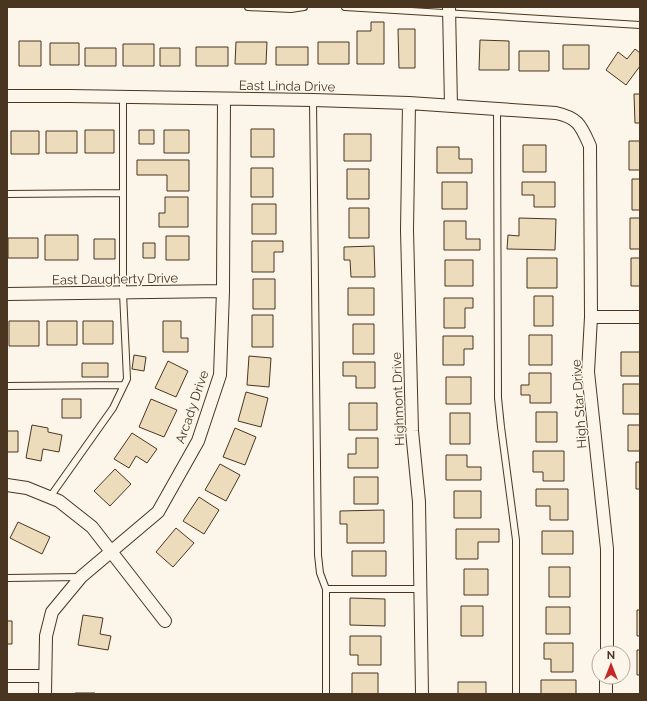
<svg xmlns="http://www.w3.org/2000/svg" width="647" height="701" font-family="Raleway,sans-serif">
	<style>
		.building { fill: #ecdcbc; stroke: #4a3520 }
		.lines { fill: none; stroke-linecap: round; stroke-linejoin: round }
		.service-casing { stroke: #4a3520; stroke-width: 8 }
		.minor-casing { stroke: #4a3520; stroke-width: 14 }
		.service { stroke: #fbf6e9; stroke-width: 6 }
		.minor { stroke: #fbf6e9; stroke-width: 12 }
		.labels { text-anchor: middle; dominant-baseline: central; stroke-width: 3; stroke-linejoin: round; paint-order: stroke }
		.street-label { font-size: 13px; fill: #4a3520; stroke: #fbf6e9 }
	</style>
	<rect width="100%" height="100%" fill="#fbf6e9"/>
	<path class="building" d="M371 22H384V64H357V31H371Z
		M398 29H415V68H399Z
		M480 40 509 41V70H479Z
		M19 41H41V66H19Z
		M236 42H267L266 64H235Z
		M318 42H349V64H318Z
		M50 43H79V65H50Z
		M123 44H154V66H123Z
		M563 45H589V69H563Z
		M196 47H228V66H196Z
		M276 47H308V65H276Z
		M85 48H116V66H85Z
		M160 48H180V66H160Z
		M635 49 640 53V66L626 85 606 70 618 52 627 59Z
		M519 51H549V71H519Z
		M634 94H640V123H635Z
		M251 129H274V157H251Z
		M85 130H114V153H85Z
		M139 130H154V144H139Z
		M164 130H189V153H164Z
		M11 131H39V154H11Z
		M46 131H77V153H46Z
		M344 134H371V161H344Z
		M629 141H640V170H629Z
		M523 145H546V172H523Z
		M437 147H459V159H472V173H437Z
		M137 160H189V191H167V175H137Z
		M251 168H273V197H251Z
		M347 169H369V199H347Z
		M632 179H640V210H632Z
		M442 182H467V209H442Z
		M522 182H555V207H534V195H522Z
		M165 197H188V227H159V213H165Z
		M252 204H276V234H252Z
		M349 208H369V238H349Z
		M519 218 556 219 555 250 507 249 508 235 519 236Z
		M630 218H640V249H630Z
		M444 221H466V239H480V250H444Z
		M45 235H78V260H45Z
		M166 236H189V260H166Z
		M8 238H38V258H8Z
		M94 239H115V259H94Z
		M252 241H283V252H274V272H252Z
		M143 243H155V258H143Z
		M374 246 375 277H351L350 260H344V247Z
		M527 258H557V288H527Z
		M631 258H640V286H631Z
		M445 260H473V286H445Z
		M253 279H275V309H253Z
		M348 288H374V315H348Z
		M534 296H553V326H534Z
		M444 298H473V308H465V328H444Z
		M252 315H273V347H252Z
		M9 321H39V346H9Z
		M47 321H77V345H47Z
		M83 321H113V344H83Z
		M163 321H181V338H188V352H163Z
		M353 324H374V354H353Z
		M529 335H552V365H529Z
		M443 336H473V349H464V365H443Z
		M621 352H640V376H621Z
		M134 355 146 357 144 371 132 369Z
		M249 356 271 358 269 387 247 385Z
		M168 361 188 371 176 397 155 388Z
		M343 362H375V388H356V376H343Z
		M82 363H108V377H82Z
		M529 373H551V403H530V395H521V385H529Z
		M446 377H471V404H446Z
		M623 384H640V414H623Z
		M246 392 268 398 261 427 238 421Z
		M62 399H81V418H62Z
		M151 399 177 410 164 437 139 427Z
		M349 403H377V430H349Z
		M536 412H557V442H536Z
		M450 413H470V444H450Z
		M32 425 48 428V432L62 435 59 452 43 449 41 461 26 458Z
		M628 425H640V451H628Z
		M235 428 256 437 245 465 223 457Z
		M7 431H18V452H7Z
		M132 433 157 449 147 463 136 456 129 468 114 459Z
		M356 438H378V468H348V454H356Z
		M533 451H564V481H543V472H533Z
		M446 455H467V467H481V480H446Z
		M636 462H640V489H636Z
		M220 464 240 475 226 501 205 490Z
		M115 469 131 484 110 506 94 491Z
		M354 477H378V504H354Z
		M536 489H568V520H550V506H536Z
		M454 491H481V518H454Z
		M199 497 219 510 204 534 183 521Z
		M384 510V543H347V524H340V511Z
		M18 522 50 537 42 554 10 538Z
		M176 528 194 543 173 567 156 552Z
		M456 529H499V542H478V559H456Z
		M542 531H573V554H542Z
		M352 551H386V576H352Z
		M549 567H570V597H549Z
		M464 569H488V595H464Z
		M350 598 385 599V626L350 625Z
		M461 606H483V636H461Z
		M546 607H570V634H546Z
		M637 610H640V636H637Z
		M83 615 103 618 100 634 111 636 108 650 78 645Z
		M7 621H12V644H7Z
		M350 636H381V665H358V655H350Z
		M544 643H573V672H551V659H544Z
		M637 650H640V675H637Z
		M352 673H378V694H352Z
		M541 680H576V694H541Z
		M458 682H486V694H458Z
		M75 693H95V694H75Z"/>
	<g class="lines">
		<defs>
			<path id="service" d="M248 7 291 9 304 7
				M345 7 640 25
				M313 100 318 555 320 573 326 589
				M497 109 498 398 501 427 516 540V694
				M7 194 123 193
				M7 386 124 385
				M50 497 113 408 127 379 123 293V97
				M7 578 81 577
				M326 694V589H420"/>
			<path id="minor" d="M449 7 451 106
				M7 96H70L313 100 409 103 556 113C579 118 581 126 590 146L591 317 588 372 607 549V653
				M409 103 407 230 412 431 419 502 422 694
				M7 294 223 291
				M591 317H640
				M7 485 27 488 59 501 92 527 165 621
				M7 676H45
				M45 694 46 636 52 612 81 577 158 512 198 441 220 375 223 291 224 99
				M606 694V677"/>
		</defs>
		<use href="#service" class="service-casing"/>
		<use href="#minor" class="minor-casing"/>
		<use href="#service" class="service"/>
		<use href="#minor" class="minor"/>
	</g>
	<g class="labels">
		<g class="street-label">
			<text transform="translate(287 86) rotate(1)">East Linda Drive</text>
			<text transform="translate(115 279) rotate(-1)">East Daugherty Drive</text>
			<text transform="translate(398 399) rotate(-92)">Highmont Drive</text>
			<text transform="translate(579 404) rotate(-94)">High Star Drive</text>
			<text transform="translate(192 407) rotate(-71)">Arcady Drive</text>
		</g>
	</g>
	<rect width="647" height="701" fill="none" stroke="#4a3520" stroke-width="16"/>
	<g transform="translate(611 665)"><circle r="19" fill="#fbf6e9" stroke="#b4a999"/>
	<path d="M0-3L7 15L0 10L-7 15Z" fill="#c62828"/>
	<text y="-6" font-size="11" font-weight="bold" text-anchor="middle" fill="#4a3520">N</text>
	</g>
</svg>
